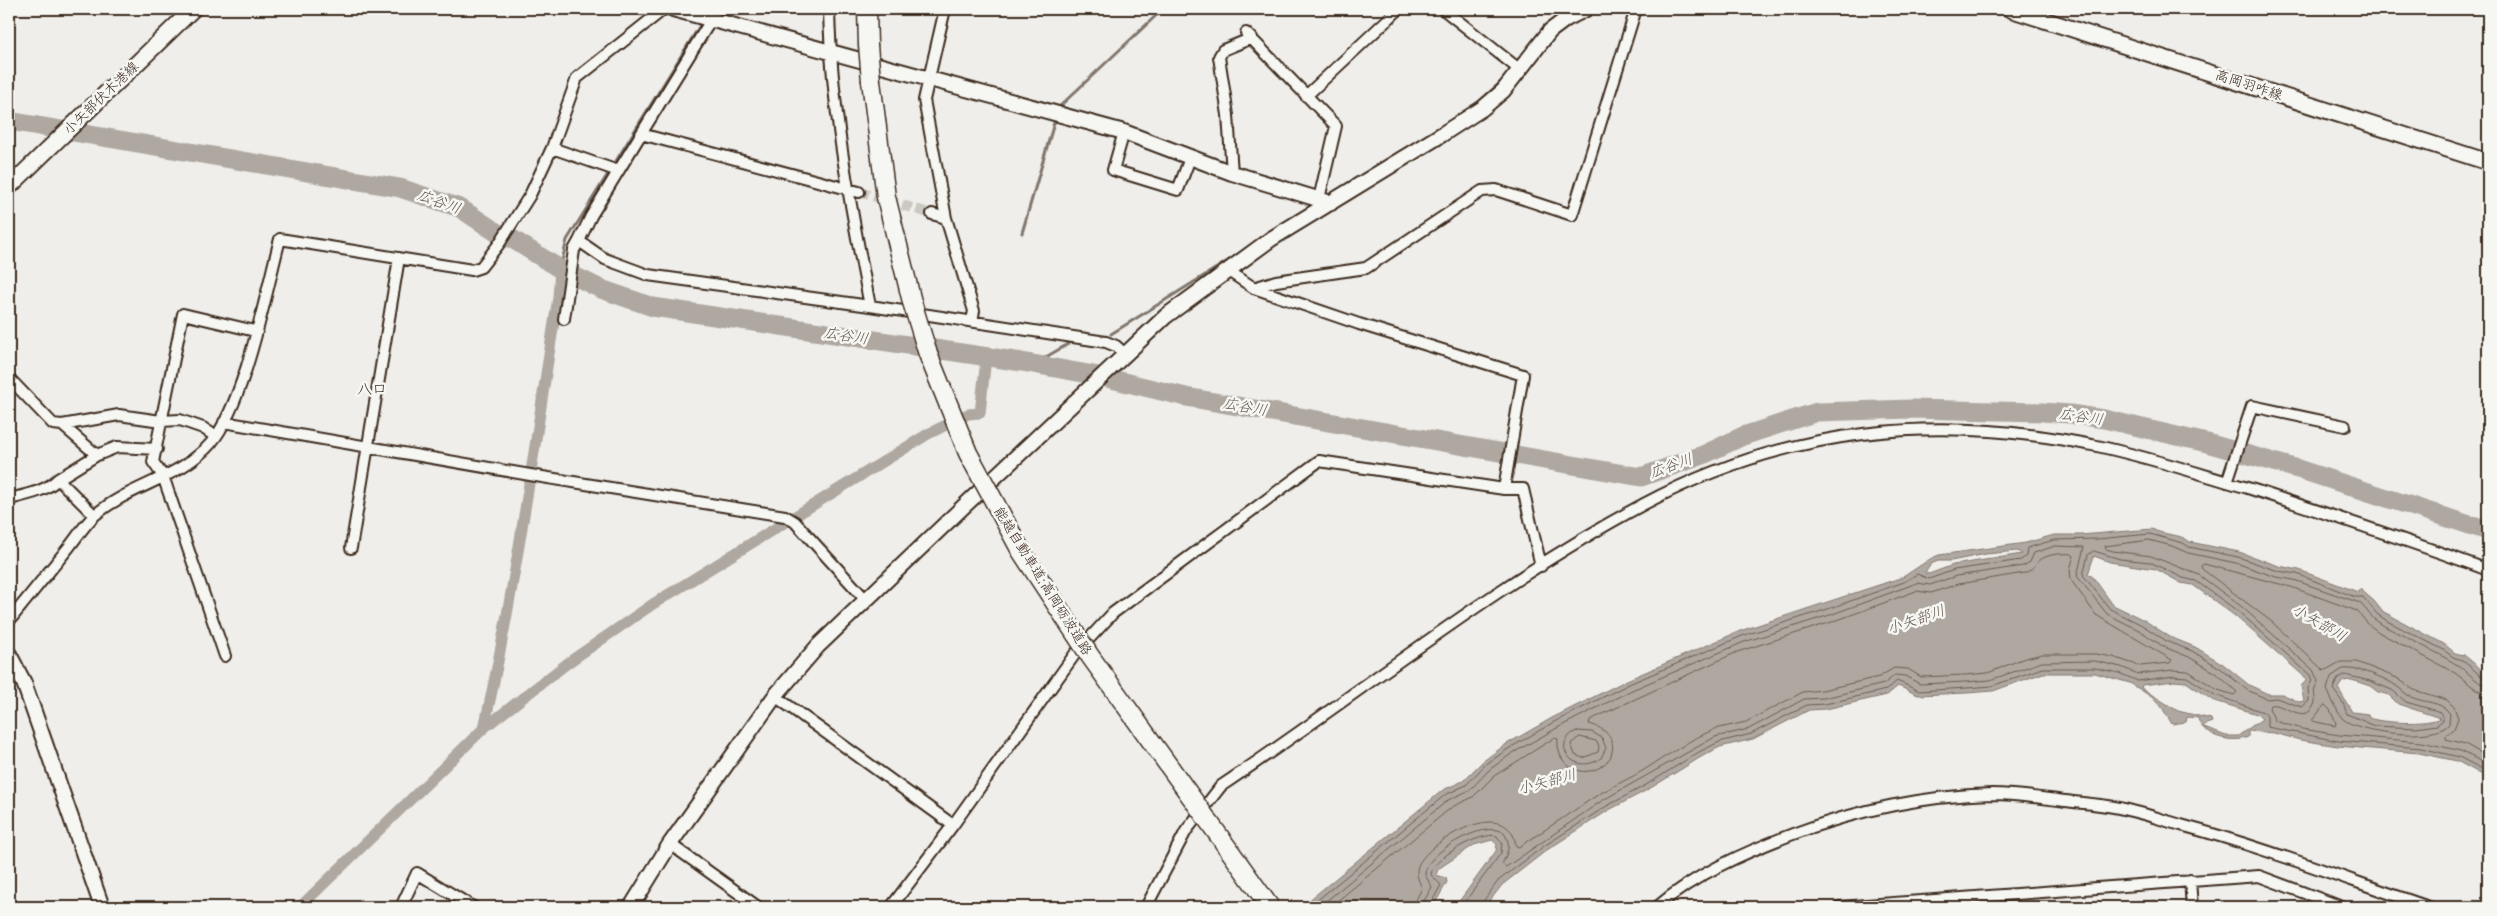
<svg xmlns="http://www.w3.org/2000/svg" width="2497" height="916" font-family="Pangolin,'Klee One',sans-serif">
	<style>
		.green { fill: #d4d1cc; stroke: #887e75 }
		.water { fill: #afa8a1; stroke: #81766d; fill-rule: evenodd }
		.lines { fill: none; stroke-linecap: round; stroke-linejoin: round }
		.shore { stroke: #695c52; stroke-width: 1 }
		.stream { stroke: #81766d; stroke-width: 3 }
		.canal { stroke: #afa8a1; stroke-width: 11 }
		.river { stroke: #afa8a1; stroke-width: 19 }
		.street-tunnel { stroke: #cbc7c1; stroke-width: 10; stroke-dasharray: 10 5; stroke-linecap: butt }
		.street-casing { stroke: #3b2a1e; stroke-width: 14 }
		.secondary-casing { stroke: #3b2a1e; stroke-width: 18 }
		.primary-casing { stroke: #3b2a1e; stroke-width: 19 }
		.highway-casing { stroke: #3b2a1e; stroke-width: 21 }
		.street { stroke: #f6f6f2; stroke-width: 10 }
		.secondary { stroke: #f6f6f2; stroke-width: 14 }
		.primary { stroke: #f6f6f2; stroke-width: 15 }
		.highway { stroke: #f6f6f2; stroke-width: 18 }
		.highway-bridge-casing { stroke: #3b2a1e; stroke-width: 21; stroke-linecap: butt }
		.highway-bridge { stroke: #f6f6f2; stroke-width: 18 }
		.labels { text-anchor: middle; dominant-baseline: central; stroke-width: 5; stroke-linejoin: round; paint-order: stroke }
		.street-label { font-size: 14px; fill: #3b2a1e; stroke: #f6f6f2 }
		.water-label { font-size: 15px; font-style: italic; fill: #64564c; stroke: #f6f6f2 }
		.neighbourhood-label { font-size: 15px; fill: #3b2a1e; stroke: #f6f6f2 }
	</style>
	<rect width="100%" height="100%" fill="#efeeea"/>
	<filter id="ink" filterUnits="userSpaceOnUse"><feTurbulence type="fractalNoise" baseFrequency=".02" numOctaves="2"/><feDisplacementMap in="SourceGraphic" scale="10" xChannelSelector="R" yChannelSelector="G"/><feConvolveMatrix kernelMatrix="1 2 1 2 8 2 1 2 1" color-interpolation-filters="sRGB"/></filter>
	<g filter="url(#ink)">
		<path class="green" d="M2156 900 2157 907H2058Z"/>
		<path class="water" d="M2152 529C2164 536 2180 533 2190 542L2239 552 2279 566 2299 570 2358 592 2360 589 2374 601 2382 611 2444 644 2455 653 2464 655 2488 675V778L2457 761 2419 753 2338 746 2300 740 2274 733 2248 731V737C2232 744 2201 736 2198 718L2187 717 2186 722 2172 724 2161 706 2150 696 2130 683 2095 673H2043L1993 691 1967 693 1918 695 1898 686 1887 695 1826 709 1809 710 1753 739 1720 747 1701 757 1649 789 1609 810 1547 850 1502 885 1485 907H1455L1496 851 1497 844 1492 840 1474 845 1438 869 1436 875 1446 878 1447 882 1433 907H1301L1443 790 1463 781 1482 762 1505 745 1552 718 1627 680 1740 631 1903 577 1930 559 1939 555 2026 543 2054 535H2081ZM2017 551 2022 554 1953 565 1929 574 1925 573 1931 564 1938 561H1951L1986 554ZM2094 556 2110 562 2156 569 2181 583 2193 585 2235 616 2306 678V681L2301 686 2304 701 2299 702 2282 694H2268L2249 685 2223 664 2195 647 2170 637 2144 620 2113 605 2093 577 2088 574ZM2352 680 2370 686 2378 692 2389 695 2398 704 2440 718C2428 725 2381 723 2369 718L2368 714 2352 712 2338 688 2343 681ZM2174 681 2186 682 2212 700 2257 714 2262 719 2238 736H2226L2204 728V725L2212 722 2211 719 2178 711 2141 688 2142 685Z"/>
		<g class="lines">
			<path class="shore" d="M2094 551 2120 559 2150 562 2183 578 2196 581 2239 612 2310 675 2312 681 2308 688 2309 701 2302 707 2276 698 2267 699 2247 690 2220 668 2192 651 2168 642 2142 625 2110 609 2083 575 2088 555Z
				M2343 669C2358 667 2383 677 2395 685 2401 689 2405 694 2411 697 2423 703 2443 701 2450 714L2449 724C2435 742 2359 733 2343 719 2340 717 2328 693 2327 689L2331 677Z
				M2345 675 2370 681 2392 690 2406 702 2441 712 2443 720 2437 725 2416 728 2375 726 2347 714 2343 703 2333 689 2337 680Z
				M2488 685 2480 683 2459 666 2439 654 2384 626 2374 619 2360 603 2294 580 2276 577 2236 563 2188 553 2172 546 2149 540 2105 546 2106 549 2113 551 2151 556 2199 575 2242 607 2313 670 2318 681C2317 684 2316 686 2315 689 2313 694 2317 699 2314 705 2305 726 2284 702 2270 705L2269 708 2275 721 2302 729 2339 735 2422 742 2461 751 2488 765
				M2488 693 2477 690 2455 673 2380 633 2369 625 2357 611 2291 587 2204 564 2201 566 2202 569 2272 622 2324 671 2340 662H2357L2397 678 2414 690 2447 700 2454 707 2458 718 2454 729 2446 736V739L2465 744 2488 757
				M2325 705 2330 710 2336 723 2335 726 2312 721Z
				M1577 731 1592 732 1602 738 1606 748 1601 758C1573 778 1549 742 1577 731Z
				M1580 737 1596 741 1599 746 1598 752 1583 758 1575 755 1571 744Z
				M1309 907 1445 795 1466 785 1485 765 1508 749 1554 722 1629 684 1742 636 1828 609 1904 582 1917 574 1929 579 1954 570 2021 560 2026 556 2027 548 2054 540 2098 539 2150 534 2183 543 2189 547 2238 557 2278 571 2297 574 2355 597H2363L2377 614 2387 621 2442 649 2453 657 2462 660 2480 675 2488 679
				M1319 907 1448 800 1470 790 1489 770 1511 754 1557 728 1632 690 1744 642 1830 615 1917 583 1930 585 1956 576 2023 566 2030 562 2034 553 2055 546 2084 547 2077 576 2107 614 2139 630 2164 647 2189 657 2216 673 2237 692 2234 695 2218 690 2188 671 2173 670 2138 674 2121 667 2095 661 2042 662 1990 680 1966 682 1920 684 1905 676 1895 675 1884 684 1824 698 1804 699 1749 729 1715 737 1603 800 1506 867 1502 864C1508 852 1512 843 1503 832 1484 820 1424 853 1425 875L1432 887 1424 901 1423 907
				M1330 907 1452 807 1473 797 1494 776 1554 738 1558 739C1555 771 1592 783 1610 758 1618 740 1606 728 1589 724L1590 720 1737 652 1832 622 1916 591 1931 593 1958 584 2024 573C2033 570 2034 565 2040 560 2048 554 2062 553 2072 554L2074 556 2070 569 2071 580 2096 615 2172 660 2170 663 2140 666 2113 657 2096 654H2042L2022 659 1988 673 1965 675 1921 677 1908 669 1894 668 1879 677 1822 690 1803 692 1746 722 1715 729 1692 740 1639 773 1599 794 1519 847 1516 846C1509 792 1426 843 1418 866 1415 875 1419 881 1422 888L1416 900 1415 907
				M1429 907 1441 885 1431 875C1431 858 1482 831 1497 836L1502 843 1501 853 1461 907
				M1482 907V903L1498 881 1544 846 1607 806 1646 785 1699 752 1719 742 1751 734 1807 705 1825 704 1886 690 1897 681 1919 691 1966 688 1992 686 2042 668H2095L2119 673 2138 681 2174 676 2187 677 2215 695 2263 712 2267 716V727L2338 741 2421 748 2459 757 2488 772"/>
			<path class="stream" d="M1516 64 1543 30
				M1474 106 1504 79
				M1058 110 1059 107 1163 9
				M1022 233 1056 116
				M560 269 567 240 702 22
				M1111 334 1242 252
				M1034 364 1075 340"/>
			<path class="canal" d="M484 728C516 586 535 441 558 297L560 269
				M300 907 484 728 569 662 653 604 928 434 968 414 980 413 986 358"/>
			<path class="river" d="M9 121 400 188 460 208 496 232 514 240 560 269 601 289 653 307 1022 362 1099 376 1186 397 1641 477 1703 455 1743 436 1817 412 1911 409 2043 412 2070 414 2104 419 2207 443 2298 469 2488 531"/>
			<path class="street-tunnel" d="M859 192 932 214"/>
			<defs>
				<path id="street" d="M829 9C831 109 851 208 870 306L1106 342 1116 346 1126 355
					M945 9 924 100 946 218 974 311 972 321
					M1443 9 1520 70
					M711 20 641 134 859 192
					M1246 33 1336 126 1319 199
					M1306 96 1399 9
					M1124 132 1113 170 1178 190 1190 158
					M641 134 591 216 579 241 605 259 648 275 870 306
					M552 148 618 171
					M1232 173 1228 115 1219 57 1223 50 1252 38
					M932 214 946 218
					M1230 269 1233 274 1254 288 1276 281 1366 268 1482 191 1496 190 1572 215 1636 9
					M1254 288 1359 324 1523 375 1504 489
					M564 319 574 250 579 241
					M9 378 53 424 62 425 97 455 58 479 94 515
					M224 422 536 476 785 516 795 522 866 600
					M62 425 119 415 161 421 180 420 203 428 215 436
					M97 455 117 447 157 449
					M2227 482 2252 406 2345 426
					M9 499C25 495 45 492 58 479
					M351 548 399 258
					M9 621C29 596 49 572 69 547 77 537 85 524 95 515 130 485 181 478 211 443 245 403 266 292 280 239L472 270 481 267 499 244 530 195 552 148 577 78 664 9
					M225 656 163 476 153 462 183 314 255 331
					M775 696 953 825
					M670 844 758 907
					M2190 880 2192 907
					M401 907 417 873 473 907
					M891 907 953 825 1075 654 1113 613 1319 461 1504 489H1523L1541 566
					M1146 907 1186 831 1221 786C1362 692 1494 584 1644 504 1789 427 1937 413 2097 446 2149 457 2200 474 2251 489 2331 515 2410 541 2488 570
					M1657 907C1695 874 1746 852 1793 834 1857 810 1924 796 1992 794 2017 794 2041 798 2065 801 2082 803 2098 804 2114 807 2137 811 2159 819 2181 825 2266 848 2346 879 2429 907
					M1839 907 2259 876 2342 907"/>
				<path id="secondary" d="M673 9 1124 132 1232 173 1331 203
					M9 654 24 683 102 907
					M631 907 670 844 775 696 818 646 963 507 1166 316 1271 239 1441 135 1483 108 1503 91 1550 31 1566 19 1586 9"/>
				<path id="primary" d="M2010 9 2488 162
					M9 187 193 9"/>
				<path id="highway" d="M867 9 868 45
					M871 81 886 197 912 302"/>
			</defs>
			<use href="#street" class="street-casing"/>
			<use href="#secondary" class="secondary-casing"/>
			<use href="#primary" class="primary-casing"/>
			<use href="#highway" class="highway-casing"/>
			<use href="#street" class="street"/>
			<use href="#secondary" class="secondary"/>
			<use href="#primary" class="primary"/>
			<use href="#highway" class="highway"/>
			<defs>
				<path id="highway-bridge" d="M868 45 871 81
					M912 302 928 354 968 453 1021 551 1090 656 1270 907"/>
			</defs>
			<use href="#highway-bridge" class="highway-bridge-casing"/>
			<use href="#highway-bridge" class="highway-bridge"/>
		</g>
	</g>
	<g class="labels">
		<g class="street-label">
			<text transform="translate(2249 85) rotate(18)">高岡羽咋線</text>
			<text transform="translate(101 98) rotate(-44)">小矢部伏木港線</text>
			<text transform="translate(1043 581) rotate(58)">能越自動車道;高岡砺波道路</text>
		</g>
		<g class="water-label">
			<text transform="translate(439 202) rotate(20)">広谷川</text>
			<text transform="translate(846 336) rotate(9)">広谷川</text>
			<text transform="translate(1245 407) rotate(10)">広谷川</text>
			<text transform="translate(2081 417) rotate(8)">広谷川</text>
			<text transform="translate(1671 466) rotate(-20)">広谷川</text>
			<text transform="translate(1916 620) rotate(-19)">小矢部川</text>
			<text transform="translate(2319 623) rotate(30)">小矢部川</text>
			<text transform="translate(1547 782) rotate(-15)">小矢部川</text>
		</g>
		<g class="neighbourhood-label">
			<text x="372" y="389">八口</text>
		</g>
	</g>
	<rect width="2497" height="916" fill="none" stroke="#f6f6f2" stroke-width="30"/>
	<rect x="15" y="15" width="2467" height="886" fill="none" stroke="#3b2a1e" stroke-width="2" filter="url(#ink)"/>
</svg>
